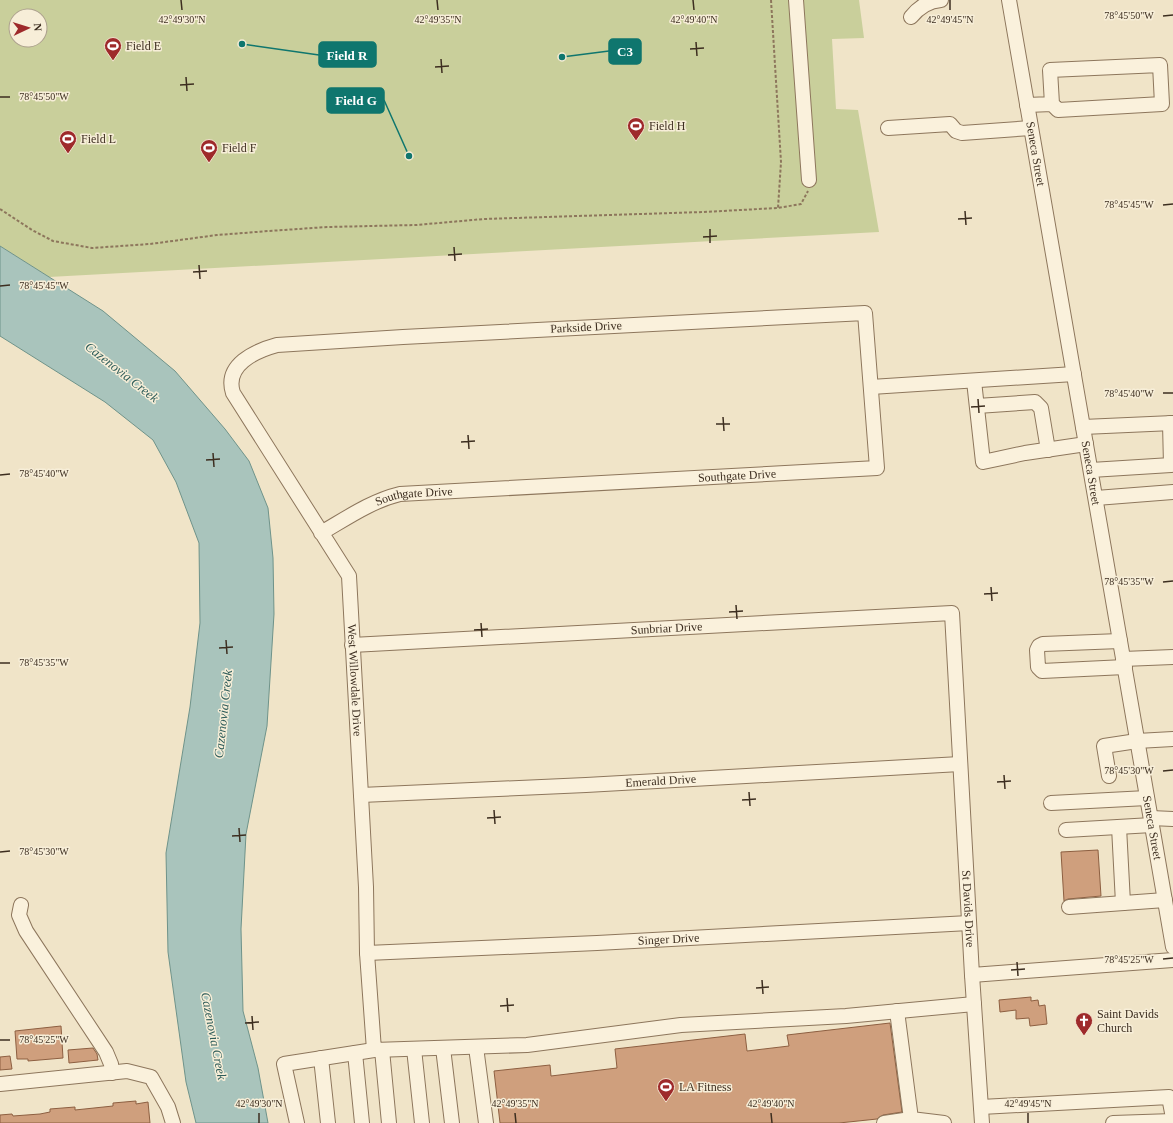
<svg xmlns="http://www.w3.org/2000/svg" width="1173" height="1123" font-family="'Times New Roman',serif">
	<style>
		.green { fill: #c9cf9b; fill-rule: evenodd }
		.water { fill: #a9c4bc; stroke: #6f938a }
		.building { fill: #cf9f7d; stroke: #8d5f41 }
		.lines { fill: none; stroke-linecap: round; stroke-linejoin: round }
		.minor-casing { stroke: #8d765c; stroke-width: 16 }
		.path { stroke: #8d765c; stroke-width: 2; stroke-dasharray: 3 2; stroke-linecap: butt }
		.minor { stroke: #faf1dc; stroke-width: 14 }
		.ticks { fill: none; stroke: #3d2e20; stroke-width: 1.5 }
		.labels { text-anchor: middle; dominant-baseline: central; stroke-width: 3; stroke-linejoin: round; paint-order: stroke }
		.poi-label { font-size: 12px; fill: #3d2e20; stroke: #f7eed8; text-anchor: start }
		.street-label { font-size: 12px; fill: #3d2e20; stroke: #f7eed8 }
		.water-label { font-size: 13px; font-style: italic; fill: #2f5d5a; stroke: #f7eed8 }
		.ticks-label { font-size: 10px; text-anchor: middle; fill: #3d2e20; stroke: #f7eed8; stroke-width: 3; stroke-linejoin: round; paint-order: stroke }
		.leader { fill: none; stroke: #0f766e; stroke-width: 1.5 }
		.callout-dot { fill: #0f766e; stroke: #f7eed8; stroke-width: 1.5 }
		.callout { fill: #0f766e; stroke: #0f766e; stroke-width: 1.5 }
		.callout-label { font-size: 13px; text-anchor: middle; font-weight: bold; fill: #fff }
	</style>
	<rect width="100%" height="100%" fill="#f0e4c8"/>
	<path class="green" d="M0 0H859L864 38 832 39 836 109 858 110 879 232 49 277 0 246ZM16 16H40V40H16Z"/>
	<path class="water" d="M0 246 103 311 175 371 225 429 249 461 268 508 273 558 274 614 267 726 246 834 241 929 243 1011 258 1068 268 1123H196L186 1082 168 952 166 853 190 707 200 623 199 543 176 482 153 440 105 402 0 336Z"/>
	<path class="building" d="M1098 850 1101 896 1068 899 1064 901 1061 852Z
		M1031 997V1001L1038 1000 1039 1006 1045 1005 1047 1024 1030 1026 1029 1018 1016 1019V1010L1000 1012 999 1000Z
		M890 1023 902 1112 883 1115 877 1119 839 1123H500L494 1071 550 1065 551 1076 617 1068 615 1049 745 1034 747 1051 789 1046 787 1035Z
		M61 1026 63 1058 28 1061V1059H17L15 1031Z
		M93 1048 97 1054 98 1060 69 1063 68 1050Z
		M10 1056 12 1069 0 1070V1057Z
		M136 1101V1104L148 1102 150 1123H0V1115L12 1114 13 1116 40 1114 50 1112V1109L75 1107V1110L113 1106V1103Z"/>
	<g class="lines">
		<defs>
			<g id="minor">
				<path d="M796 0 809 180"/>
				<path id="s1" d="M1009 0 1173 947"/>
				<path d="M911 17C919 7 928 1 941 0"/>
				<path d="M1027 105 1052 104 1050 70 1160 65 1162 104 1058 110 1052 104"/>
				<path d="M888 128 950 124 956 131 962 133 1031 128"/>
				<path d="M974 381 983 462 1025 453 1086 444"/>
				<path d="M871 387 1074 374"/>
				<path d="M977 406 1035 402 1041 408 1048 450"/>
				<path d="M1083 427 1173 423"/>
				<path d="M1091 470 1171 465 1170 423"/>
				<path d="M1096 498 1173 492"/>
				<path id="s2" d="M321 533C347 518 371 501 400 494L877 468 865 313 403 337 277 345C255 351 224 365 233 393L349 576 366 887 367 953 374 1050 527 1045 681 1025 846 1016 974 1004"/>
				<path d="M1120 641 1043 644 1039 646 1037 650 1038 667 1042 671 1125 667"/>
				<path id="s3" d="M352 645 952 613 972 975 1173 960"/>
				<path d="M1123 659 1173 657"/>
				<path d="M1109 776 1104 746 1137 741 1173 739"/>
				<path id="s4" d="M361 795 586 785 960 764"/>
				<path d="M1051 803 1147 798"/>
				<path d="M1151 818 1173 819"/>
				<path d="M1119 827 1123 903"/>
				<path d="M1066 830 1152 825"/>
				<path d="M21 905 19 915 26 931 106 1052 111 1064 112 1073"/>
				<path d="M1069 907 1165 900"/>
				<path id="s5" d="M367 953 597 943 969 923"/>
				<path d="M972 975 982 1123"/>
				<path d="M897 1011 911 1119 944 1123"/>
				<path d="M476 1047 486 1123"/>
				<path d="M443 1048 452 1123"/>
				<path d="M414 1049 422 1123"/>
				<path d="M382 1050 389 1123"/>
				<path d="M355 1053 362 1123"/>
				<path d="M321 1058 328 1123"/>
				<path d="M0 1084 127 1071 151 1077 168 1107 173 1123"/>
				<path d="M981 1107 1169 1097 1173 1118"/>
				<path d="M297 1123 284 1064 374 1050"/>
				<path d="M884 1123 911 1119"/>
				<path d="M1113 1123 1173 1121"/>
			</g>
		</defs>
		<use href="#minor" class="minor-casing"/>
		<path class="path" d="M771 0 781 162 778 208
			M0 209 32 230 53 241 92 248 150 244 217 235 269 231 327 227 416 225 484 219 703 212 778 208 801 204 808 191"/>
		<use href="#minor" class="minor"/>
	</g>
	<path class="ticks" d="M181 0 182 10M437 0 438 10M693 0 694 10M950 0V10M1163 16 1173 15M696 42 697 56M690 49 704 48M441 59 442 73M435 67 449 66M186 77 187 91M180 85 194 84M0 97H10M1163 205 1173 204M965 211 966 225M958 219 972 218M710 229V243M703 237 717 236M454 247 455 261M448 255 462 254M199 265 200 279M193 272 207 271M0 286 10 285M1163 393H1173M978 399 979 413M971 407 985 406M723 417 724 431M716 424H730M468 435 469 449M461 442 475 441M213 453 214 467M206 460 220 459M0 475 10 474M1163 582 1173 581M991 587 992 601M984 594 998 593M736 605 737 619M729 612 743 611M481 623 482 637M474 630 488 629M226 640 227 654M219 648 233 647M0 663H10M1163 771 1173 770M1004 775 1005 789M997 782 1011 781M749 792 750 806M742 800 756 799M494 810 495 824M487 818 501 817M239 828 240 842M232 836 246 835M0 852 10 851M1163 959 1173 958M1017 962 1018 976M1011 970 1025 969M762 980 763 994M756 988 769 987M507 998 508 1012M500 1006 514 1005M252 1016 253 1030M245 1023 259 1022M0 1040H10M259 1113V1123M515 1113 516 1123M771 1113 772 1123M1028 1113V1123"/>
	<defs>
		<symbol id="stadium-pin" viewBox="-11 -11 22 30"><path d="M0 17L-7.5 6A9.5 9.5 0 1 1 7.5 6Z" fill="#9e2a2b" stroke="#f7eed8"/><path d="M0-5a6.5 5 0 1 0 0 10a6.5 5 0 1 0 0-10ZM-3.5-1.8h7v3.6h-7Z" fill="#fff"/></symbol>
		<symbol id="church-pin" viewBox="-11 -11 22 30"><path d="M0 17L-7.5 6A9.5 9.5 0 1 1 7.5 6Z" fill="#9e2a2b" stroke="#f7eed8"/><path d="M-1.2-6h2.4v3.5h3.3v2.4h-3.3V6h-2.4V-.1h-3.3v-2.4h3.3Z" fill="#fff"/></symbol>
	</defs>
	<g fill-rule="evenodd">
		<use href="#stadium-pin" x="103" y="36" width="20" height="27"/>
		<use href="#stadium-pin" x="626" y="116" width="20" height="27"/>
		<use href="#stadium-pin" x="58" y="129" width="20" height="27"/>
		<use href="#stadium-pin" x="199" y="138" width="20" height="27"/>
		<use href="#church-pin" x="1074" y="1011" width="20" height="27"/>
		<use href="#stadium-pin" x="656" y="1077" width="20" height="27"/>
	</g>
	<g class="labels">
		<g class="poi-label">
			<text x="126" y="46">Field E</text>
			<text x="649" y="126">Field H</text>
			<text x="81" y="139">Field L</text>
			<text x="222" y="148">Field F</text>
			<text x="1097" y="1014">Saint Davids<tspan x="1097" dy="14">Church</tspan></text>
			<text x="679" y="1087">LA Fitness</text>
		</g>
		<g class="street-label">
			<text stroke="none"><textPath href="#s1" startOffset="156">Seneca Street</textPath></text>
			<text transform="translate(586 327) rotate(-3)">Parkside Drive</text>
			<text stroke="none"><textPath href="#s1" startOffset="480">Seneca Street</textPath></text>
			<text stroke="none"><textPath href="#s2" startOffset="426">Southgate Drive</textPath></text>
			<text stroke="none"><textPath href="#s2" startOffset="102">Southgate Drive</textPath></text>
			<text stroke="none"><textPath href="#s3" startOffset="315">Sunbriar Drive</textPath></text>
			<text stroke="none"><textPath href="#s2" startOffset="1705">West Willowdale Drive</textPath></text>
			<text stroke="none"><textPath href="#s4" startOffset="300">Emerald Drive</textPath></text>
			<text stroke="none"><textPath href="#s1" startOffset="840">Seneca Street</textPath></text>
			<text stroke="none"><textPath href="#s3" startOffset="897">St Davids Drive</textPath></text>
			<text stroke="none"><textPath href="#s5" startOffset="302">Singer Drive</textPath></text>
		</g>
		<g class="water-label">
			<text transform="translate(122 372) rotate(38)">Cazenovia Creek</text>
			<text transform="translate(223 714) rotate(-84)">Cazenovia Creek</text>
			<text transform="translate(214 1036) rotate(79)">Cazenovia Creek</text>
		</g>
	</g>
	<g class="ticks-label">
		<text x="1129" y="19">78°45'50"W</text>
		<text x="182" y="23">42°49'30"N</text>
		<text x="438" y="23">42°49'35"N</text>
		<text x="694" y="23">42°49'40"N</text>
		<text x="950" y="23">42°49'45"N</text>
		<text x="44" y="100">78°45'50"W</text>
		<text x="1129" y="208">78°45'45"W</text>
		<text x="44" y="289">78°45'45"W</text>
		<text x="1129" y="397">78°45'40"W</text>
		<text x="44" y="477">78°45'40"W</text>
		<text x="1129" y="585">78°45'35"W</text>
		<text x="44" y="666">78°45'35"W</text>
		<text x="1129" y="774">78°45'30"W</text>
		<text x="44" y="855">78°45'30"W</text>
		<text x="1129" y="963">78°45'25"W</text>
		<text x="44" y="1043">78°45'25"W</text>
		<text x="259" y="1107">42°49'30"N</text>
		<text x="515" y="1107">42°49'35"N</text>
		<text x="771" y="1107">42°49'40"N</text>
		<text x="1028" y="1107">42°49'45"N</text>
	</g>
	<path class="leader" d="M562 57L609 51M242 44L319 55M409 156L384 100"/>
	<g class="callout-dot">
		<circle cx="562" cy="57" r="4"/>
		<circle cx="242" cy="44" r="4"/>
		<circle cx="409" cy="156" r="4"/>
	</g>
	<g class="callout">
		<rect x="609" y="39" width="32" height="25" rx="4"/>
		<rect x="319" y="42" width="57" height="25" rx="4"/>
		<rect x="327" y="88" width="57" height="25" rx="4"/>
	</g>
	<g class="callout-label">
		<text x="625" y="56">C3</text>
		<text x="347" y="60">Field R</text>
		<text x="356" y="105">Field G</text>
	</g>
	<g transform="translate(28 28) rotate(86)"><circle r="19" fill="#f7eed8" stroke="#ada18e"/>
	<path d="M0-3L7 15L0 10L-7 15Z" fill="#9e2a2b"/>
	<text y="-6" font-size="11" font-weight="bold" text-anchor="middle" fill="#3d2e20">N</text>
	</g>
</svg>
